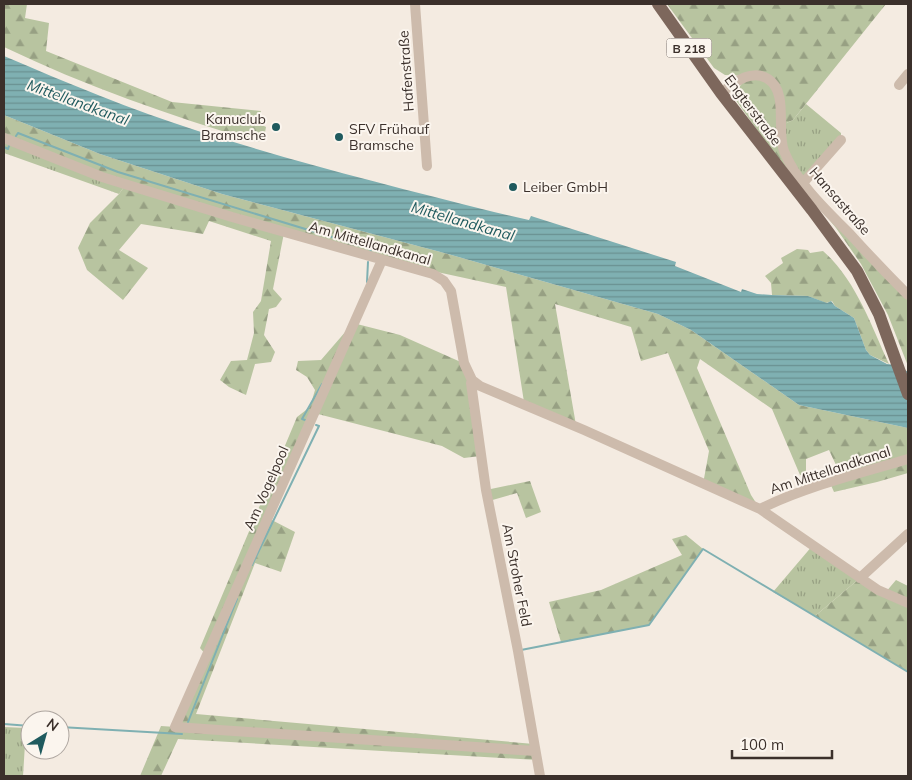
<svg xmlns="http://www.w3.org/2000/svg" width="912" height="780" font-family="Mulish,sans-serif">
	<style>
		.grass { fill: url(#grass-tufts) }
		.forest { fill: url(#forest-firs) }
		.water { fill: url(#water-rules) }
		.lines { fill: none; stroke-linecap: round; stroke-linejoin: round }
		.stream { stroke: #7fb0b2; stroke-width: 2 }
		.minor { stroke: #cdbbac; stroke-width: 10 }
		.major { stroke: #7d675c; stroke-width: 12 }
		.poi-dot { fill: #1f5a5e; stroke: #fbf5ee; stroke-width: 2 }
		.labels { text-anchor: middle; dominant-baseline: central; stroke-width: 4; stroke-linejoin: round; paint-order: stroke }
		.shield { fill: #fbf5ee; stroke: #756b66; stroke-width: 1 }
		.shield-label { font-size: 12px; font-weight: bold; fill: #3b302b }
		.street-label { font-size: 14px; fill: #3b302b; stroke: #fbf5ee }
		.poi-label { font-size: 14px; fill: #3b302b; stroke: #fbf5ee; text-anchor: start }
		.water-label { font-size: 15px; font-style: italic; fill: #1f5a5e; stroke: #fbf5ee }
	</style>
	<defs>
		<pattern id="grass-tufts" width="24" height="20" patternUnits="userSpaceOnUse" patternTransform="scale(1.25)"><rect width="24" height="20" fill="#b8c4a0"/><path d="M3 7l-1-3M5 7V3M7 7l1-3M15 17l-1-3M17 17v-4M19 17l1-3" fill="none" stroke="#97a083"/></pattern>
		<pattern id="forest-firs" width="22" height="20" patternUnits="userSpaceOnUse" patternTransform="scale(1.25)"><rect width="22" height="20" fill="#b8c4a0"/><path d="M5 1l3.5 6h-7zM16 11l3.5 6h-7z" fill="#97a083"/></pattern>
		<pattern id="water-rules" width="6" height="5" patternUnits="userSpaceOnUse" patternTransform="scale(1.25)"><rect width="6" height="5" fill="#7fb0b2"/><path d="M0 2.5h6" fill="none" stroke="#699091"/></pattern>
	</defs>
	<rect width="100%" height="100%" fill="#f4ebe1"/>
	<path class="grass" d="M806 104 841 133V140L803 183 793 167 780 126 793 120Z
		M4 138 126 184 119 194 4 153Z
		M813 545 860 578 815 616 773 592Z
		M4 727 26 728 23 776H4Z"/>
	<path class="forest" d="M4 4H27L25 18 49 23 46 51 172 102 261 111 258 123 266 127 264 138 258 142C171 116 85 86 4 47Z
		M667 4H886L793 120 780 126 793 167 908 295V366L888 315 861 264 836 228 767 144 735 99 738 89 747 76 725 75 714 68Z
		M4 115 100 154 222 194 448 254 658 314 691 330 799 405 908 428V473L877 482 834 492 830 483 842 478 829 450 806 459V474L800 475 772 409 700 359 697 368 751 495 760 509 703 484 709 451 668 353 641 361 631 327 555 304 576 425 524 402 506 287 382 260 284 233 273 289 282 299 276 307 269 309 264 335 275 352 271 362 255 364 246 395 229 387 220 380 231 361 247 360 254 333 253 312 261 301 271 241 209 221 203 234 141 224 119 250 148 268 123 300 87 270 78 248 90 223 119 194 126 184 4 138Z
		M797 249 808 250 810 253 823 251C856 280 871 325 889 364L870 355 866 350 854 318 835 306 832 301 826 303 808 296 772 295 771 283 765 276 783 263 781 258Z
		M353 323 400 335 463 363 475 379 480 456 464 458 442 446 314 413 268 518 295 532 281 572 255 563 196 714 534 744 537 760 178 739 161 776H140L161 726 176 727 207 656 200 648 297 417 310 407 315 390 307 377 296 370 298 361 321 360Z
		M530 481 541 512 526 518 517 493 489 501 486 490Z
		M686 535 703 549 649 625 561 642 549 602 601 590 682 555 672 539Z
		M860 578 885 593 896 580 908 586V672L815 616Z"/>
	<path class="water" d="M4 56C67 83 132 110 198 131 295 162 395 187 494 212L529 220 531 216 676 262 675 266 741 292 742 289 757 294 772 295 808 296 827 303 831 301 835 306 854 318 866 350 870 355 887 364 897 365 908 372V428L799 405 691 330 658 314 448 254 222 194 100 154 4 115Z"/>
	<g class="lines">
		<path class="stream" d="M16 136 18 133 118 172 371 249 370 253
			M4 147 8 149 9 146
			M367 282 368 262
			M305 420 302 419 322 384
			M252 565 319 426 316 425
			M521 650 649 625 703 549 908 672
			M188 722 237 599
			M4 724 30 726
			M60 727 182 734"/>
		<path class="minor" d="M415 4 427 166
			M899 85 908 74
			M721 93C734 83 751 68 768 79 789 92 776 131 784 151 796 182 827 211 850 234 869 255 888 275 908 295
			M4 138 102 177 232 217 433 274 444 281 451 291 464 363 472 380 480 386 584 430 760 509 878 590 908 603
			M803 183 841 140
			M382 260 175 727 535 751
			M472 380 471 383 486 490 518 651 540 776
			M760 509C807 486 858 474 908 459
			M860 578 908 534"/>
		<path class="major" d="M658 4 721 93 812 210 857 271 879 314 908 394"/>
	</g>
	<g class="poi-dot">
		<circle cx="276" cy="127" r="5"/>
		<circle cx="339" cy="137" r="5"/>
		<circle cx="513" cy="187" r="5"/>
	</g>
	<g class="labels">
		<rect class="shield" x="666.5" y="38.5" width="45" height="19" rx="4"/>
		<g class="shield-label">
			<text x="689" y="48">B 218</text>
		</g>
		<g class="street-label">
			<text transform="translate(406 71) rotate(-94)">Hafenstraße</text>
			<text transform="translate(753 110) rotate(53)">Engterstraße</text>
			<text transform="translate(840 201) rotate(49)">Hansastraße</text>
			<text transform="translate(370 243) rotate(16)">Am Mittellandkanal</text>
			<text transform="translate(830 470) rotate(-18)">Am Mittellandkanal</text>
			<text transform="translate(266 488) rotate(-66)">Am Vogelpool</text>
			<text transform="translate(517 575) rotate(79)">Am Stroher Feld</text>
		</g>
		<g class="poi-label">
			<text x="266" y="119" text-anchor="end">Kanuclub<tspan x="266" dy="16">Bramsche</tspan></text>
			<text x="349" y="129">SFV Frühauf<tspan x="349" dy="16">Bramsche</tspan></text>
			<text x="523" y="187">Leiber GmbH</text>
		</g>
		<g class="water-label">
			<text transform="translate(78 102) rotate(20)">Mittellandkanal</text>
			<text transform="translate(463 221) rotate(16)">Mittellandkanal</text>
		</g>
	</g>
	<rect width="912" height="780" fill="none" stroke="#3b302b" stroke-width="10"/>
	<g transform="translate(45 735) rotate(37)"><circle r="24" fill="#fbf5ee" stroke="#aea6a0"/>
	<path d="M0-4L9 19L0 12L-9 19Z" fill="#1f5a5e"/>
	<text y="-8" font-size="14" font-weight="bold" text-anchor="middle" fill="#3b302b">N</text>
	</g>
	<path d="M732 750v8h100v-8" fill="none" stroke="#3b302b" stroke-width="2.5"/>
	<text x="740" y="750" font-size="15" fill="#3b302b" stroke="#fbf5ee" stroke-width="4" paint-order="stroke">100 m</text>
</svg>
